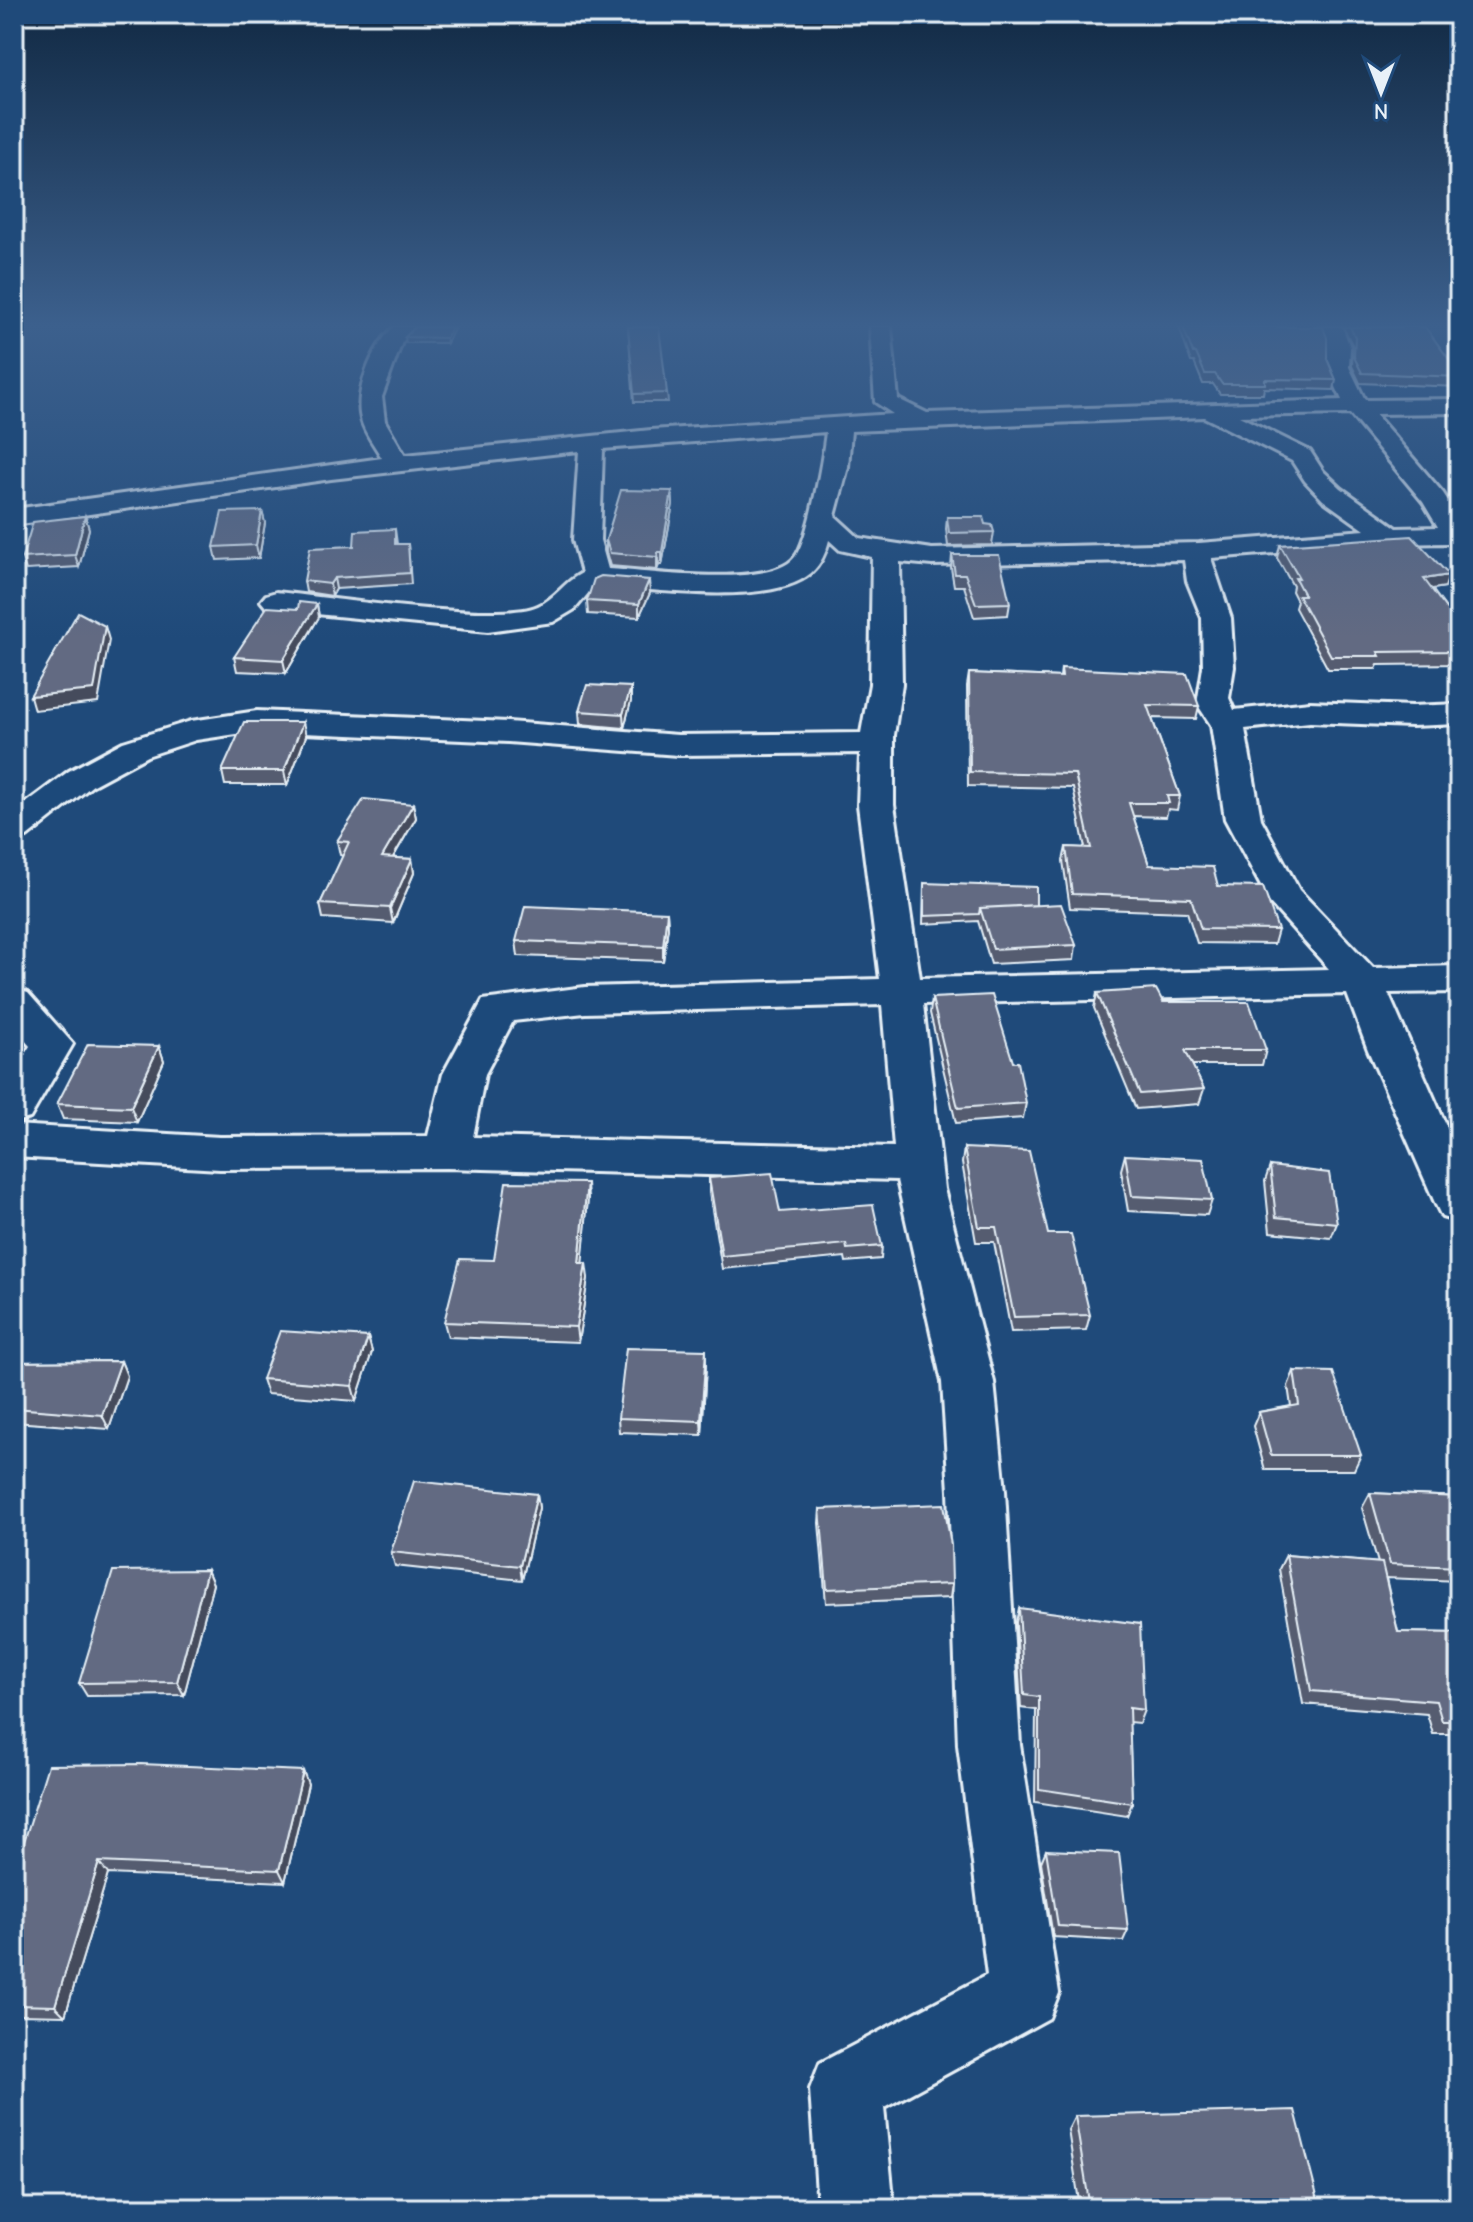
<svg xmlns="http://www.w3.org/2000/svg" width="1473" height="2222" font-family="'Comic Neue',sans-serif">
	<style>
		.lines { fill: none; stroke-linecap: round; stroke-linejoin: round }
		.minor-casing { stroke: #e8f1f8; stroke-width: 6 }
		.minor { fill: #1f4a7a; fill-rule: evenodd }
		.wall { fill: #545c70; stroke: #e8f1f8; stroke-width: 2 }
		.shaded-wall { fill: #454b5b; stroke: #e8f1f8; stroke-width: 2 }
		.building { fill: #626b82; stroke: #e8f1f8; stroke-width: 2 }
	</style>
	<rect width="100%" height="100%" fill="#1f4a7a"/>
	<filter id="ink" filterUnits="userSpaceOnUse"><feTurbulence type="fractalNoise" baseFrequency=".0125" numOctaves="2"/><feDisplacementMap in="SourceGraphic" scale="16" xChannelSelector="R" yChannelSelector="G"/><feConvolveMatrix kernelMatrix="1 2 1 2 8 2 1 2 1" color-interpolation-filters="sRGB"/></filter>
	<g filter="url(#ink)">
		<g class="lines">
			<defs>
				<path id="minor" d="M394 327H417L402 342 382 397 385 421 405 455 651 430 893 414 875 402 870 327H891L898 399 927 413 1342 400 1327 367 1328 347 1321 327H1342L1350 347 1349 367 1365 400 1459 399V413L1375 414 1443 493 1459 518V547L1448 543 1391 544 1212 558V561L1231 618 1234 667 1229 698 1234 710 1310 702 1412 706 1459 704V724L1412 726 1310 722 1245 729 1261 819 1299 890 1373 968 1459 966V992L1388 993 1459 1155V1222L1442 1217 1436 1205 1368 1050 1347 994 923 1004 944 1189 994 1382 1005 1491 1020 1745 1059 1993 1049 2018 884 2108 894 2208H818L810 2089 820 2063 987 1975 958 1745 949 1491 942 1382 897 1180 447 1168 220 1169 14 1157V1125L220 1137 428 1136 443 1074 483 1000 585 987 880 979 858 805 860 753 678 755 508 742 257 731 196 740 147 756 93 785 27 837 14 840V812L69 771 123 742 191 721 257 711 508 722 678 735 861 733 870 684 872 557 840 550 829 540C826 552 821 564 811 573 772 607 652 589 601 586L590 591 575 609 553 622 488 631 276 610 266 607 261 601 266 595 276 592C328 597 499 624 538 606 556 598 564 582 582 573L573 540 579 451 331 479 14 525V509L382 458C375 446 364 432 361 419 354 391 373 346 394 327ZM1350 414 1423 502 1438 527 1397 528 1341 488 1323 471 1310 451 1239 416ZM1204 417 1292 461 1305 481 1323 500 1365 530 1199 543 932 549 859 538 835 516 848 467 851 431ZM826 432C823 457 809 539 795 557 771 589 646 571 608 569L600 540 603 449ZM1184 560 1187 581 1202 618 1203 667 1197 704 1211 725 1225 819 1270 903 1329 969 920 978 894 805V735L902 684 900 562 932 565ZM882 1005 894 1147 473 1137 485 1074 513 1021 585 1013Z
					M14 989 28 993 73 1044 30 1118 14 1122V1071L30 1046 14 1028Z"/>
			</defs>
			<use href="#minor" class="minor-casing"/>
			<use href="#minor" class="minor"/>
		</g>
		<path class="wall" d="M455 327 447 343H406L405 337Z
			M628 327 667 393 668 402H634Z
			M1179 327H1323L1327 359 1336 380 1334 390 1264 388 1263 394H1220L1213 384H1203L1194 362H1191Z
			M1343 327H1425L1459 373V387L1360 383 1352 366 1353 346Z
			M672 491 673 504 662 565H659L657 570 610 566 606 552V540Z
			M262 511 265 523 259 558 217 560 214 547Z
			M85 516 89 529 79 567 26 570 22 558Z
			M947 517 985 524 994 532 992 545 948 546 946 529Z
			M395 529 397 544H408L411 584 336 589 332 596 306 592 304 581 354 546Z
			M1280 545 1445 587 1432 589 1459 626V664L1378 665 1376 669H1328L1295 608 1297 601 1292 591 1293 586 1277 558Z
			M952 555 1010 603 1008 615 974 617 964 586H954L951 568Z
			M650 593 639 617 588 614 587 601Z
			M317 604 319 617 286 673 237 671 234 657 298 609Z
			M1061 668 1199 706 1196 719 1152 718 1180 796 1177 810 1168 809 1166 817 1133 816 1149 865 1218 886 1278 930 1274 944 1197 943 1187 912 1070 908 1063 861 1066 847 1085 848 1073 788 968 786 967 686 969 673 1060 677Z
			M631 687V701L624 728 580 724 579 711Z
			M306 736 287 785H225L222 771Z
			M413 804 416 818 393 858 412 859 414 873 393 923 323 918 320 904 343 856 340 855 337 841Z
			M924 883 1036 905 1076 945 1074 960 991 964 978 921 923 924Z
			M667 912 668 927 663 961 518 956 516 941Z
			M1097 993 1163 1002 1266 1050 1262 1065H1192L1204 1089 1199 1104 1136 1109 1094 1008Z
			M932 998 1026 1103 1023 1118 956 1123 930 1013Z
			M159 1046 164 1061 137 1122 63 1119 57 1104Z
			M964 1148 1048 1234 1090 1315 1086 1330 1011 1332 994 1242H976L962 1163Z
			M1125 1155 1212 1200 1207 1215 1128 1211 1121 1170Z
			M1270 1166 1337 1223 1331 1238 1270 1232 1265 1181Z
			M709 1178 780 1212 882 1246 881 1259 846 1262 845 1257 722 1269 709 1192Z
			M588 1198 582 1263 588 1278 578 1342 448 1337 444 1322 494 1260Z
			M368 1337 372 1352 356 1401 267 1394 262 1379Z
			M121 1361 127 1376 109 1429 14 1422V1362Z
			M706 1365 702 1435 619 1432 618 1418Z
			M1294 1371 1361 1455 1354 1470H1265L1253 1426 1259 1412 1291 1406 1288 1386Z
			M1370 1493 1459 1497V1581L1386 1578 1398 1632 1459 1633V1734H1433L1427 1714 1303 1704 1279 1569 1286 1555 1378 1563 1362 1508Z
			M537 1494 539 1508 522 1580 395 1566 391 1552Z
			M820 1509 952 1584 950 1598 826 1603 819 1523Z
			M207 1570 213 1584 184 1695 87 1696 79 1683Z
			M1019 1608 1144 1710 1139 1723 1129 1722 1132 1803 1127 1816 1035 1802 1036 1710 1021 1708 1016 1622Z
			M303 1771 308 1784 285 1882 108 1874 65 2016 19 2015 14 2030V1874Z
			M1046 1850 1128 1930 1123 1941 1053 1937 1041 1862Z
			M1075 2116 1320 2208H1080L1068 2130Z"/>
		<path class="shaded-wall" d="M452 327H455L447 343 446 338Z
			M672 491 673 504 662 565V552Z
			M262 511 265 523 259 558 256 545Z
			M85 516 89 529 79 567 75 555Z
			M658 552 659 565 657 570V557Z
			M1449 575 1445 587 1420 591 1424 579Z
			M334 578 336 589 332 596 330 584Z
			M649 580 650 593 639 617V604Z
			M317 604 319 617 286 673 283 660Z
			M105 626 109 640 98 703 34 710 30 696Z
			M631 687V701L624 728 623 714Z
			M303 722 306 736 287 785 284 771Z
			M413 804 416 818 385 871 382 857Z
			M412 859 414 873 393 923 390 908Z
			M667 912 668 927 663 961V946Z
			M159 1046 164 1061 137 1122 131 1107Z
			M587 1183 588 1198 581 1278 579 1263Z
			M586 1263 588 1278 578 1342 576 1327Z
			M368 1337 372 1352 356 1401 352 1386Z
			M706 1350V1365L702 1435 701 1421Z
			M121 1361 127 1376 109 1429 102 1415Z
			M537 1494 539 1508 522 1580 520 1566Z
			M207 1570 213 1584 184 1695 177 1682Z
			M303 1771 308 1784 285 1882 279 1870Z
			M99 1862 108 1874 65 2016 55 2006Z
			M14 2010 19 2015 14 2030Z"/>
		<path class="building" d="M415 327H452L446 338 405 337Z
			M628 327H659L667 393 634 394Z
			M1183 327H1323L1327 338V359L1336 380 1265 379V384H1222L1215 374H1205L1196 353H1193Z
			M1350 327H1425L1459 373V377L1362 373 1354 357 1355 337Z
			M621 490 672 491 662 552H658L657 557 610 553 606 540Z
			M262 511 256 545 214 547 222 512Z
			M85 516 75 555 22 558 33 522Z
			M947 517H983L985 524 992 525 994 532 949 533Z
			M395 529V544H408L410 573 334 578 330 584 304 581 310 548 354 546 355 531Z
			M1412 536 1449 575 1424 579 1459 626V651L1378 652 1380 656H1331L1298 595H1304L1295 578H1299L1280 545Z
			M952 555H999L1010 603 976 604 965 574H955Z
			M601 576 649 580 639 604 587 601 594 579Z
			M299 602 317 604 283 660 234 657 267 607 298 609Z
			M78 612 105 626 94 690 30 696Z
			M1061 668 1187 674 1199 706 1147 705 1180 796H1167L1169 803H1129L1149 865 1213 867 1218 886 1263 887 1278 930 1201 929 1191 898 1072 894 1066 847 1091 848 1075 774 970 772 969 673 1062 677Z
			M587 685 631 687 623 714 579 711Z
			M244 722H303L284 771H222Z
			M364 799 413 804 382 857 412 859 390 908 320 904 349 842 337 841Z
			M924 883 1036 887V905L980 908 979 914 924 916Z
			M1061 904 1076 945 993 949 980 908Z
			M525 906 667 912 663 946 516 941Z
			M1156 989 1163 1002H1249L1266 1050H1185L1204 1089 1140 1094 1097 993Z
			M992 995 1013 1062H1018L1026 1103 958 1108 932 998Z
			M88 1044 159 1046 131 1107 57 1104Z
			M964 1148 1029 1151 1048 1234H1071L1090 1315 1014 1317 996 1227H979Z
			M1125 1155 1203 1159 1212 1200 1132 1196Z
			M1270 1166 1329 1173 1337 1223 1276 1217Z
			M772 1173 780 1212 873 1205 882 1246 847 1249 846 1244 722 1256 709 1178Z
			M506 1182 587 1183 579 1263H586L576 1327 444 1322 460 1259 494 1260Z
			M280 1331 368 1337 352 1386 262 1379Z
			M626 1348 706 1350 701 1421 618 1418Z
			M121 1361 102 1415 14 1408V1362Z
			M1294 1371 1333 1372 1361 1455H1271L1259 1412 1299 1405Z
			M414 1481 537 1494 520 1566 391 1552Z
			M1370 1493 1459 1497V1567L1390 1564Z
			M944 1504 951 1545 952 1584 827 1589 820 1509Z
			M1286 1555 1382 1563 1398 1632 1459 1633V1721H1442L1436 1701 1311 1691Z
			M207 1570 177 1682 79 1683 113 1571Z
			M1019 1608 1140 1624 1144 1710 1129 1708 1132 1803 1039 1789V1697L1024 1695Z
			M141 1764 303 1771 279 1870 99 1862 55 2006 14 2005V1874L48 1765Z
			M1046 1850 1119 1853 1128 1930 1058 1926Z
			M1295 2110 1320 2208H1090L1075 2116Z"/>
	</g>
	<linearGradient id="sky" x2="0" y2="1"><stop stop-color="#112943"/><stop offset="0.51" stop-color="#3c608d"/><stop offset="1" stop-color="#3c608d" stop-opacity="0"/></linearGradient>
	<rect width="1473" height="638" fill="url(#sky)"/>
	<rect width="1473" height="2222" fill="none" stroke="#1f4a7a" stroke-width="48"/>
	<rect x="24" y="24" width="1425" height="2174" fill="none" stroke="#e8f1f8" stroke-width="3" filter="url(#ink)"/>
	<g transform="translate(1381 92) rotate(180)" stroke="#1f4a7a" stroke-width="6" paint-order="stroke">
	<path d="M0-6L14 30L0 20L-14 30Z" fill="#e8f1f8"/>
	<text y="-12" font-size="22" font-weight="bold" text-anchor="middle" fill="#e8f1f8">N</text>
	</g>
</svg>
